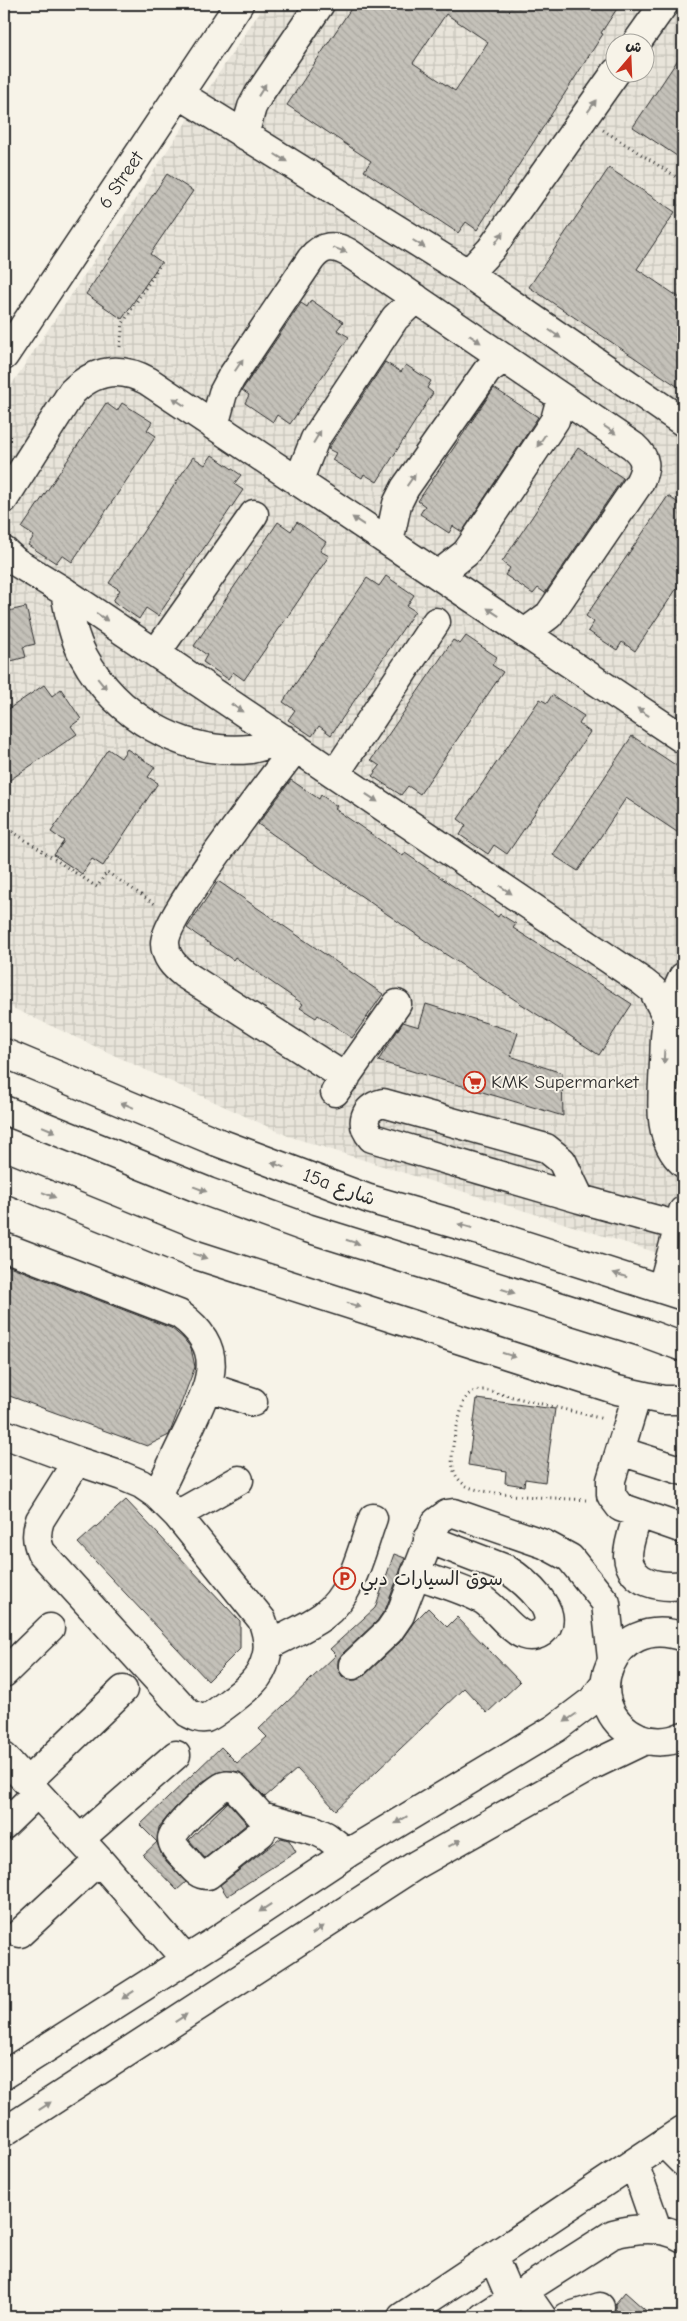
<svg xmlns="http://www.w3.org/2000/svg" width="687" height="2321" font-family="'Comic Neue','Playpen Sans Arabic',sans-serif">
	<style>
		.industrial { fill: url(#industrial-grid); fill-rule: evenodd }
		.building { fill: url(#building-back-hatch); stroke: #2b2b2b; fill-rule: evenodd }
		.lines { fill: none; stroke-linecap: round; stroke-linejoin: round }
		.minor-casing { stroke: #2b2b2b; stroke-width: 31 }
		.major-casing { stroke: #2b2b2b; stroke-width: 31 }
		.path { stroke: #2b2b2b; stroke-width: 3; stroke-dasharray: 1 4; stroke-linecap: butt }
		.minor { stroke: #f7f3e8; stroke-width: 28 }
		.major { stroke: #f7f3e8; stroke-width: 28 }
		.oneway { fill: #918f8a }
		.labels { text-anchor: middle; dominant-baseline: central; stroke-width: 4; stroke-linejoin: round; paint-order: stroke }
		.street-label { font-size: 19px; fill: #2b2b2b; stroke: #f7f3e8 }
		.poi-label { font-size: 19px; fill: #2b2b2b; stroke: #f7f3e8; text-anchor: start }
	</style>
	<defs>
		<pattern id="industrial-grid" width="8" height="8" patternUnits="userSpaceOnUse" patternTransform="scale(1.25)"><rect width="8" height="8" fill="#e8e4da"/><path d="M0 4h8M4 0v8" fill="none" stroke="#c7c4bb"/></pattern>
		<pattern id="building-back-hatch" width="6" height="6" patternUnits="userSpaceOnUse" patternTransform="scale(1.25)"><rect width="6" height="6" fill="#c4c1b9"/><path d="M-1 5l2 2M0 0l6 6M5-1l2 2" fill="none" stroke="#a9a69f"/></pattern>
	</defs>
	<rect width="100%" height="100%" fill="#f7f3e8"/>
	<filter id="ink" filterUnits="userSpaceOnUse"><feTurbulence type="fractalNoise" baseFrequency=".02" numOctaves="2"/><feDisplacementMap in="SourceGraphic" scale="10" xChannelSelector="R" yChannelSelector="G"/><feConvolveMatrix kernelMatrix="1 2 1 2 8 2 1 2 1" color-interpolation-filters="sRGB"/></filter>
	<g filter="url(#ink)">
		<path class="industrial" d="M265 4H683V1261L288 1136 4 1004V396ZM614 42H644V72H614Z"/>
		<path class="building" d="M354 4H620L601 33 603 34 477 230 466 222 458 233 364 171 371 161 287 105ZM446 14 488 42 455 91 413 63Z
			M683 52V160L633 127Z
			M609 168 675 212 637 269 683 300V390L529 287Z
			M167 174 193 191 150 254 161 262 122 319 86 294Z
			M311 300 343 322 337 330 349 337 290 424 277 415 273 422 245 403 249 395 242 390 301 303 307 307Z
			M385 362 401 372 406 365 431 381 427 388 433 393 377 482 364 474 362 478 332 460 336 453 328 449Z
			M494 388 538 417 462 532 453 526 449 533 420 514 425 506 418 501Z
			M106 403 117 411 122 403 152 422 147 430 156 436 72 562 62 555 56 563 28 545 34 536 22 528Z
			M578 448 623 478 545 593 538 588 533 594 505 575 510 568 502 562Z
			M212 455 241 475 234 484 243 490 158 616 146 608 139 619 113 601 120 590 109 583 193 457 205 465Z
			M668 496 683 506V579L635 651 622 642 617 650 588 631 594 622 586 616Z
			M278 522 291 531 297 522 326 542 320 551 329 556 244 680 233 672 228 679 203 662 207 655 194 646Z
			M386 576 414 595 407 606 415 611 331 735 319 726 312 736 288 720 295 710 283 702 367 578 379 586Z
			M26 607 35 644 23 647 26 657 4 663V612Z
			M466 636 497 657 492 665 503 672 420 794 408 786 401 795 372 776 380 766 371 760 453 640 460 644Z
			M44 685 52 696 61 689 81 719 71 726 77 734 4 784V712Z
			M552 695 584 716 579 724 590 732 507 854 494 845 488 854 460 835 466 825 458 819 540 699 547 703Z
			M632 736 683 770V836L626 798 578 871 553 855Z
			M108 749 121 758 127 749 155 767 148 777 158 783 103 866 92 859 82 874 54 855 64 841 51 832Z
			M291 780 319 799 321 795 337 806 335 809 403 856 405 853 498 917 500 914 516 924 513 928 632 1004 599 1055 430 944 258 824Z
			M218 881 383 994 352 1038 318 1015 316 1018 300 1008 303 1004 235 957 233 960 187 928Z
			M426 1004 518 1033 510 1056 562 1073 563 1116 378 1061 403 1022 419 1027Z
			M4 1264 171 1328 183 1338 191 1348 195 1367 169 1435 147 1446 4 1394Z
			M477 1399 555 1409 545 1482 525 1479 524 1486 505 1483 506 1471 468 1465Z
			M126 1500 240 1621V1649L208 1681 78 1543Z
			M394 1554 405 1558 386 1608 377 1621 342 1654 338 1660V1668L342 1676 348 1680H356L364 1676 400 1642 414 1622 428 1608 447 1627 457 1617 520 1682 487 1713 464 1688 336 1810 297 1769 265 1797 240 1772 223 1770 202 1782 175 1808 159 1827 157 1842 140 1825 221 1747 237 1763 267 1737 259 1729 336 1655 330 1649 375 1608Z
			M228 1802 247 1824 205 1858 189 1840Z
			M281 1838 289 1840 296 1852 227 1896 220 1885Z
			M157 1842 162 1856 186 1882 177 1890 143 1855Z
			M625 2292 653 2317H612L615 2311V2304Z"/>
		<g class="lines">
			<defs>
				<path id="minor" d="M637 42 664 4
					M179 94 464 271 683 422
					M244 135 252 107 259 94 320 4
					M464 271 475 266 491 249 616 72
					M4 356 239 4
					M214 426 223 393 231 378 311 259C322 245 334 244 349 253L633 446C647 458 647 467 639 483L549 615 525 633
					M298 482 315 439 395 318 416 298
					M4 499 72 392C95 369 121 366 148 381L683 739
					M389 542 397 504 405 488 487 371 504 358
					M4 551 16 562 65 592 643 982 653 990 667 1017
					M438 575 466 553 475 540 555 420 561 398
					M65 592C69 614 73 637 84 657 116 716 183 756 251 749 262 747 274 742 284 739
					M156 653 254 514
					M296 747C273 778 165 916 165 943 165 957 174 966 184 974L346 1078
					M335 774 436 622
					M683 977C677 990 671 1002 668 1016 664 1030 665 1047 664 1062 663 1095 655 1138 683 1163
					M335 1092 397 1004
					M383 1103 546 1148 562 1161 580 1199 372 1138C359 1123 364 1108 383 1103Z
					M4 1177 196 1255 617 1390 663 1400H683
					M580 1199 679 1226
					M4 1247 179 1314C229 1350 210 1383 189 1429 178 1451 168 1473 157 1495
					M662 1288 683 1211
					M208 1387 253 1402
					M637 1395 611 1480V1495L620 1507 683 1529
					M4 1434 77 1461
					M620 1451 683 1471
					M77 1461 122 1476 141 1484 157 1495 177 1515 262 1620C267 1633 270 1645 266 1658 264 1666 259 1676 253 1682 247 1689 213 1716 206 1718 199 1719 194 1716 188 1713L41 1552C36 1540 36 1532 40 1520Z
					M638 1514C635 1526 628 1542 628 1556 630 1584 661 1588 683 1585
					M177 1515 239 1480
					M415 1574C437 1582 462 1588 483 1600 497 1609 510 1630 524 1635 530 1637 536 1636 542 1632 565 1614 522 1579 506 1569L428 1539
					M683 1637C613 1611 573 1706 638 1737 652 1743 669 1743 683 1736
					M268 1646C286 1636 306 1628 323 1616 353 1594 361 1551 373 1518
					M353 1665 389 1631 400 1615 436 1522 447 1514 454 1513 544 1544 570 1558 606 1603 612 1659
					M4 1673 50 1628
					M4 1757 99 1860 186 1960
					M27 1782 123 1690
					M261 1816 265 1824 261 1833 208 1875C197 1875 193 1868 186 1860 181 1854 172 1847 172 1838 172 1829 215 1790 224 1786 228 1785 232 1786 235 1787L261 1816 316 1831 326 1836 348 1853
					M4 1825 37 1793
					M80 1839 176 1755
					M20 1933 99 1860
					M4 2075 214 1942 348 1853 556 1728 593 1700 605 1684
					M4 2132 416 1865 593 1765 645 1740
					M664 2143 683 2162
					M634 2163 657 2229
					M493 2257 511 2299
					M524 2291 542 2317
					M402 2317 683 2130
					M483 2317 613 2234C636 2228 662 2225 683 2238
					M567 2317 600 2307"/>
				<path id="major" d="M4 1053 217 1142 369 1199 480 1231 683 1296
					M4 1110 208 1192 307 1228 645 1333 683 1347"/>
			</defs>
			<use href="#minor" class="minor-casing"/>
			<use href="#major" class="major-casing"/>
			<path class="path" d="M603 130 683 181
				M120 347 123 323 162 262
				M4 826 97 887 107 872 155 904
				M586 1500C563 1498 481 1496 465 1485 459 1481 454 1474 453 1467 449 1448 459 1422 463 1403 468 1393 473 1390 484 1390L604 1419"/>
			<use href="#minor" class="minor"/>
			<use href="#major" class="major"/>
		</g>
		<defs><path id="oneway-solid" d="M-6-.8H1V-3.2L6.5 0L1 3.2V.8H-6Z" transform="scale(1.25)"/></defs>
		<g class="oneway">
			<use href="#oneway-solid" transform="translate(262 90) rotate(-58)"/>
			<use href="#oneway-solid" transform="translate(592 106) rotate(-55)"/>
			<use href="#oneway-solid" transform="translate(281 158) rotate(32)"/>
			<use href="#oneway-solid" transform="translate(499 238) rotate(-55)"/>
			<use href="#oneway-solid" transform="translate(419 244) rotate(32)"/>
			<use href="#oneway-solid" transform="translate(340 250) rotate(20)"/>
			<use href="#oneway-solid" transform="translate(555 334) rotate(35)"/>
			<use href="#oneway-solid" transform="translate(475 339) rotate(34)"/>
			<use href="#oneway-solid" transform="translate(239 365) rotate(-56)"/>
			<use href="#oneway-solid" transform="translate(179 402) rotate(-146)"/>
			<use href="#oneway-solid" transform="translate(610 430) rotate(34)"/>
			<use href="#oneway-solid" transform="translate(317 437) rotate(-59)"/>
			<use href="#oneway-solid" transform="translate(541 441) rotate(124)"/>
			<use href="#oneway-solid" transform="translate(411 480) rotate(-55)"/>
			<use href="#oneway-solid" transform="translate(358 521) rotate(-146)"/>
			<use href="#oneway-solid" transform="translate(493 612) rotate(-146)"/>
			<use href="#oneway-solid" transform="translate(102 617) rotate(34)"/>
			<use href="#oneway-solid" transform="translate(102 684) rotate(51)"/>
			<use href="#oneway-solid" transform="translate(237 708) rotate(34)"/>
			<use href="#oneway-solid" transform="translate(643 712) rotate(-146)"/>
			<use href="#oneway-solid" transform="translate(372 798) rotate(34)"/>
			<use href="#oneway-solid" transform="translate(506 890) rotate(34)"/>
			<use href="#oneway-solid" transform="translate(664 1057) rotate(93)"/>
			<use href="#oneway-solid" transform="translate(127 1105) rotate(-158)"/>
			<use href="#oneway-solid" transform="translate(49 1129) rotate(23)"/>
			<use href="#oneway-solid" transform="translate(278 1165) rotate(-160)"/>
			<use href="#oneway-solid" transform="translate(200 1189) rotate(21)"/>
			<use href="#oneway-solid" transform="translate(49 1195) rotate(22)"/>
			<use href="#oneway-solid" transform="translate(465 1226) rotate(-164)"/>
			<use href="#oneway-solid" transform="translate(353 1242) rotate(17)"/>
			<use href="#oneway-solid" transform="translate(200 1256) rotate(19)"/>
			<use href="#oneway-solid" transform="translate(620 1275) rotate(-163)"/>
			<use href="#oneway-solid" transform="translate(508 1291) rotate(17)"/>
			<use href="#oneway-solid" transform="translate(354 1305) rotate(18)"/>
			<use href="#oneway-solid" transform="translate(509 1355) rotate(18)"/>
			<use href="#oneway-solid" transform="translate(570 1718) rotate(145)"/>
			<use href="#oneway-solid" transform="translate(401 1820) rotate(149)"/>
			<use href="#oneway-solid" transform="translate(455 1843) rotate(-29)"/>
			<use href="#oneway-solid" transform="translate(265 1908) rotate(146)"/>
			<use href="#oneway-solid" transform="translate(318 1930) rotate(-33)"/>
			<use href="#oneway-solid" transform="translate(128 1995) rotate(147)"/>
			<use href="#oneway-solid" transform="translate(181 2018) rotate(-33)"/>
			<use href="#oneway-solid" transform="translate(45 2106) rotate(-33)"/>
		</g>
	</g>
	<defs>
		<symbol id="supermarket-ring" viewBox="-11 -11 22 22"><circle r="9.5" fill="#f7f3e8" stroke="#c8321e" stroke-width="1.5"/><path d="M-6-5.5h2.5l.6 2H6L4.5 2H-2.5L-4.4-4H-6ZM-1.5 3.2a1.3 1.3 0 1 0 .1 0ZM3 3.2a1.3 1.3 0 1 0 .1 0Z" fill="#c8321e"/></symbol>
		<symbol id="parking-ring" viewBox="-11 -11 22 22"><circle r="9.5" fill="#f7f3e8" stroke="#c8321e" stroke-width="1.5"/><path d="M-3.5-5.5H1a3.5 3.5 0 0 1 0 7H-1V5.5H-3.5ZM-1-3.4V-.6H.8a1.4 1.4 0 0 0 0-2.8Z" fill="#c8321e"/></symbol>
	</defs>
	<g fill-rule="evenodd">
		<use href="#supermarket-ring" x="462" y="1070" width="25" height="25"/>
		<use href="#parking-ring" x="332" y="1566" width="25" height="25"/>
	</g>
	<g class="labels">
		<g class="street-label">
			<text transform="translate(121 180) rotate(-56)">6 Street</text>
			<text transform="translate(339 1187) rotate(20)">15a شارع</text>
		</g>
		<g class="poi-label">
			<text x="491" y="1082">KMK Supermarket</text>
			<text x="360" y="1579">سوق السيارات دبي</text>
		</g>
	</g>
	<rect width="687" height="2321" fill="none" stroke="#f7f3e8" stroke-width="20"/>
	<rect x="10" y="10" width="667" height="2301" fill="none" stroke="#2b2b2b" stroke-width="2" filter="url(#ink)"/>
	<g transform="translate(630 58) rotate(19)"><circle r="24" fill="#f7f3e8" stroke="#a5a39c"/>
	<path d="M0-4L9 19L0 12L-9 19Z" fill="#c8321e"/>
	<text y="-8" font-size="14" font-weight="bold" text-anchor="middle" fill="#2b2b2b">ش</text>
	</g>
</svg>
